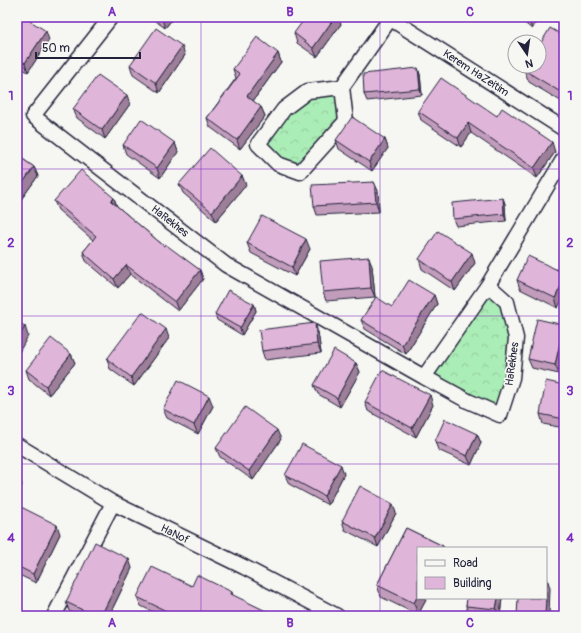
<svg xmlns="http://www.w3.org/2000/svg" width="581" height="633" font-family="Pangolin,sans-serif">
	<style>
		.forest { fill: url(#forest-crowns); stroke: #668878 }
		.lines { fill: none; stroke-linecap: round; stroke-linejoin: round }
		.minor-casing { stroke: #22223b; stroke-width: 17 }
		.minor { stroke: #f6f6f2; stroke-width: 14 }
		.wall { fill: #c19cbb; stroke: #22223b }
		.shaded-wall { fill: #9d7f99; stroke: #22223b }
		.building { fill: #e0b5da; stroke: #22223b }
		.grid { fill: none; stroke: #7b2cbf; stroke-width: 1; stroke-opacity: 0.55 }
		.labels { text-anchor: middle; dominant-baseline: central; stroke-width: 3.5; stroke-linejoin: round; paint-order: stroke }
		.street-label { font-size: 11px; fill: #22223b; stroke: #f6f6f2 }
		.neatline { fill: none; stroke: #7b2cbf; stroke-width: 1.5 }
		.grid-label { font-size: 13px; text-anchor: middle; font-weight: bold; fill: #7b2cbf }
	</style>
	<defs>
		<pattern id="forest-crowns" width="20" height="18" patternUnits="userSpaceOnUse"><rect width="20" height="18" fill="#abedb6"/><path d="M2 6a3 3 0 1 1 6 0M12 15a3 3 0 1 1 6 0" fill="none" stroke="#93cb9d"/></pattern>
	</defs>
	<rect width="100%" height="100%" fill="#f6f6f2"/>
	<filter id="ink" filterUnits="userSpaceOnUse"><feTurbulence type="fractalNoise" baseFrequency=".025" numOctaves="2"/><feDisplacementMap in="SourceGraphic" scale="8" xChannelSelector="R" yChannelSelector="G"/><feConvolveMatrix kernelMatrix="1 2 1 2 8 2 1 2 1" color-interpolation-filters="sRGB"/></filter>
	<g filter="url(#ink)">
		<path class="forest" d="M342 87 346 121 300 172 258 144 308 91Z
			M488 285 507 302 516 338 500 415 424 377Z"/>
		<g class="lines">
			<defs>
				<path id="minor" d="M111 17 33 116 226 265 424 377 488 285 564 158
					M388 17 564 129
					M342 87 346 121 300 172 278 164 258 144 284 109 308 91 342 87 390 19
					M424 377 468 401 500 415 512 378 516 338 507 302 488 285
					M17 445 113 503 244 567 337 616
					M54 616 113 503"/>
			</defs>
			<use href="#minor" class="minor-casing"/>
			<use href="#minor" class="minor"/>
		</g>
		<path class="wall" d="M150 17H174L165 28Z
			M517 17H540L532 29Z
			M17 20 49 40 28 72 17 66Z
			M341 24 317 57 297 43 294 33Z
			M564 36V103L529 82 524 70Z
			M278 53 281 62 253 101 261 107 265 116 240 149 210 127 207 118 236 78 233 69Z
			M185 55 159 93 133 75 130 65Z
			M420 74 422 95 367 101 364 94Z
			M130 104 105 139 77 118 73 109Z
			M418 111 497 116 555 152 537 178 471 133 461 147 421 120Z
			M385 139 388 148 372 171 339 149 336 140Z
			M175 143 178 152 160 178 126 154 123 145Z
			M17 155 34 167 38 176 20 201 17 198Z
			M242 176 246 185 216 221 183 193 179 184Z
			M374 182 378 191 379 212 317 215 314 206Z
			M564 191V220H563L560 210Z
			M114 198 117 206 164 246 200 270 203 279 178 311 130 274 118 288 86 261 83 252 93 240 58 210 54 201Z
			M503 198 505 204 506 221 456 226 453 219Z
			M247 243 310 249 295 276 251 253Z
			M419 259 475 263 455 291 422 269Z
			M372 266 375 297 326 301 323 292Z
			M564 273 558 308 520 289 517 280Z
			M434 295 437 304 406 354 365 329 361 320 392 307Z
			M254 304 256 311 242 335 217 320 215 314Z
			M318 332 321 353 265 360 262 351Z
			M169 338 134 386 110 369 107 359Z
			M564 349 559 374 532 368 528 359Z
			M71 354 75 363 49 395 29 379 26 370Z
			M356 363 360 372 340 407 318 394 314 385Z
			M564 385V428L543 424 540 414Z
			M365 402 433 405 416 437 368 411Z
			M213 406 198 434 167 418 163 409Z
			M477 434 481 443 471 465 438 450 435 441Z
			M281 439 253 480 220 457 216 448Z
			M344 474 328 505 289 484 285 475Z
			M396 513 378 547 345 530 342 521Z
			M17 515 60 534 36 583 17 574Z
			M406 528 443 546 444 548H418V598H427L418 615 381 597 377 585Z
			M132 568 109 616H79L69 611 66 602Z
			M192 586 232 592 233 596 276 616H161L141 606 137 597Z
			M467 598H502L500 616H479L469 615 466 606Z"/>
		<path class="shaded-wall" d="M163 17H174L165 28 162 19Z
			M335 17H338L341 24 317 57 313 48Z
			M528 17H540L532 29Z
			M46 31 49 40 28 72 25 63Z
			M182 46 185 55 159 93 156 83Z
			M278 53 281 62 250 105 247 96Z
			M418 68 420 74 422 95 420 89Z
			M127 95 130 104 105 139 102 130Z
			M261 107 265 116 240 149 237 140Z
			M468 123 471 133 461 147 458 138Z
			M385 139 388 148 372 171 369 162Z
			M552 142 555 152 537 178 534 168Z
			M175 143 178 152 160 178 157 168Z
			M34 167 38 176 20 201 17 191Z
			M242 176 246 185 216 221 212 212Z
			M374 182 378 191 379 212 376 202Z
			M114 198 117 207 111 201Z
			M503 198 505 204 506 221 504 214Z
			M306 239 310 249 295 276 292 267Z
			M472 253 475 263 455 291 452 282Z
			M369 257 372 266 375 297 371 288Z
			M126 265 130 274 118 288 114 279Z
			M200 270 203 279 178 311 175 302Z
			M564 280V296L558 308 555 298Z
			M434 295 437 304 406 354 402 345Z
			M254 304 256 311 242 335 240 328Z
			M315 323 318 332 321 353 317 344Z
			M564 325V349L559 374 555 365Z
			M25 326 28 336 17 356V341Z
			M166 329 169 338 134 386 131 377Z
			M71 354 75 363 49 395 46 386Z
			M356 363 360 372 340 407 337 398Z
			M430 395 433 405 416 437 412 428Z
			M209 396 213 406 198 434 194 425Z
			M277 430 281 439 253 480 249 471Z
			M477 434 481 443 471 465 467 456Z
			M341 465 344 474 328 505 324 496Z
			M19 476 22 485 17 493V478Z
			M393 504 396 513 378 547 375 538Z
			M57 525 60 534 36 583 33 574Z
			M129 559 132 568 109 616H101Z
			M547 578 550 588 549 616H545Z
			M418 595V598H427L418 615 414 603Z
			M17 598 18 602 17 605Z
			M498 598H502L500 616H499L496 609Z"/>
		<path class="building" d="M19 17H24L46 31 25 63 17 58V20Z
			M306 17H335L313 48 294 33Z
			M156 28 182 46 156 83 130 65Z
			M550 28 564 36V94L524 70 527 66H539V46Z
			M257 37 278 53 247 96 261 107 237 140 207 118 240 74 233 69Z
			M418 68 420 89 364 94 363 74Z
			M98 75 127 95 102 130 73 109Z
			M441 78 497 116 502 108 552 142 534 168 468 123 458 138 418 111Z
			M352 117 385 139 369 162 336 140Z
			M141 119 175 143 157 168 123 145Z
			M210 148 242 176 212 212 179 184Z
			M17 155 34 167 17 191Z
			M81 170 114 198 111 201 164 246 165 244 200 270 175 302 126 265 114 279 83 252 96 236 54 201Z
			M374 182 376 202 314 206 312 185Z
			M564 191V211L560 210Z
			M503 198 504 214 453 219 452 203Z
			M262 216 306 239 292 267 247 243Z
			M438 231 472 253 452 282 419 259Z
			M528 256 564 273V280L555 298 517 280Z
			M369 257 371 288 323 292 320 261Z
			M409 280 434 295 402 345 361 320 376 297 392 307Z
			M228 290 254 304 240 328 215 314Z
			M142 312 166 329 131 377 107 359Z
			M537 319 564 325 555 365 528 359Z
			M17 322 25 326 17 341Z
			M315 323 317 344 262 351 259 330Z
			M51 338 71 354 46 386 26 370Z
			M334 350 356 363 337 398 314 385Z
			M382 370 430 395 412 428 365 402Z
			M178 380 209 396 194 425 163 409Z
			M546 381 564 385V419L540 414Z
			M245 407 277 430 249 471 216 448Z
			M445 419 477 434 467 456 435 441Z
			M302 444 341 465 324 496 285 475Z
			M360 486 393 504 375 538 342 521Z
			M21 507 57 525 33 574 17 566V515Z
			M406 528 443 546 442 548H418V595L414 603 377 585Z
			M95 542 129 559 101 616H95L66 602Z
			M152 567 192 586 197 575 232 592 231 594 276 616H177L137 597Z
			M546 578H547L546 598Z
			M467 598H498L496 609 466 606Z
			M518 598H546L545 616H517Z"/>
	</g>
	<path class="grid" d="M201 17V616M380 17V616M17 169H564M17 316H564M17 464H564"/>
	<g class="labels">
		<g class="street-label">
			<text transform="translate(476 73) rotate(33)">Kerem HaZeitim</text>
			<text transform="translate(170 221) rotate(38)">HaRekhes</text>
			<text transform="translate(512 364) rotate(-82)">HaRekhes</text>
			<text transform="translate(175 534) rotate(26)">HaNof</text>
		</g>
	</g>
	<rect width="581" height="633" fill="none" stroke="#f6f6f2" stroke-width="44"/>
	<rect x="417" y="547" width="130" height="52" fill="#f6f6f2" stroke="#a1a1a9"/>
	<rect x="425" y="560" width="20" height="6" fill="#f6f6f2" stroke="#a1a1a9"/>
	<text x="453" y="567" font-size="12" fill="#22223b">Road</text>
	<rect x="425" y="577" width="20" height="12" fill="#e0b5da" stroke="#a1a1a9"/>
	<text x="453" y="587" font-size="12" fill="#22223b">Building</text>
	<g transform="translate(527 54) rotate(167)"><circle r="19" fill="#f6f6f2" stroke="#a1a1a9"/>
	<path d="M0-3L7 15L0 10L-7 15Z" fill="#22223b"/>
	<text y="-6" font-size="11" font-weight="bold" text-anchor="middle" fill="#22223b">N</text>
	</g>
	<path d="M36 52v6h104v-6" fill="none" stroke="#22223b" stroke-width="2"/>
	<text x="42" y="52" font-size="12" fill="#22223b" stroke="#f6f6f2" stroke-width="3" paint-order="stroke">50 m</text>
	<rect x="22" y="22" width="537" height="589" class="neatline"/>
	<g class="grid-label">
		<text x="112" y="16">A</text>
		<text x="290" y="16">B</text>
		<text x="470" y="16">C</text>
		<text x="11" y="100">1</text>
		<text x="570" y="100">1</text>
		<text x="11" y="247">2</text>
		<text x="570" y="247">2</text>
		<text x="11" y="395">3</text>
		<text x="570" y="395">3</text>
		<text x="11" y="542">4</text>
		<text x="570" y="542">4</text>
		<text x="112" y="627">A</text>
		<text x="290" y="627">B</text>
		<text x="470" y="627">C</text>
	</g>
</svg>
